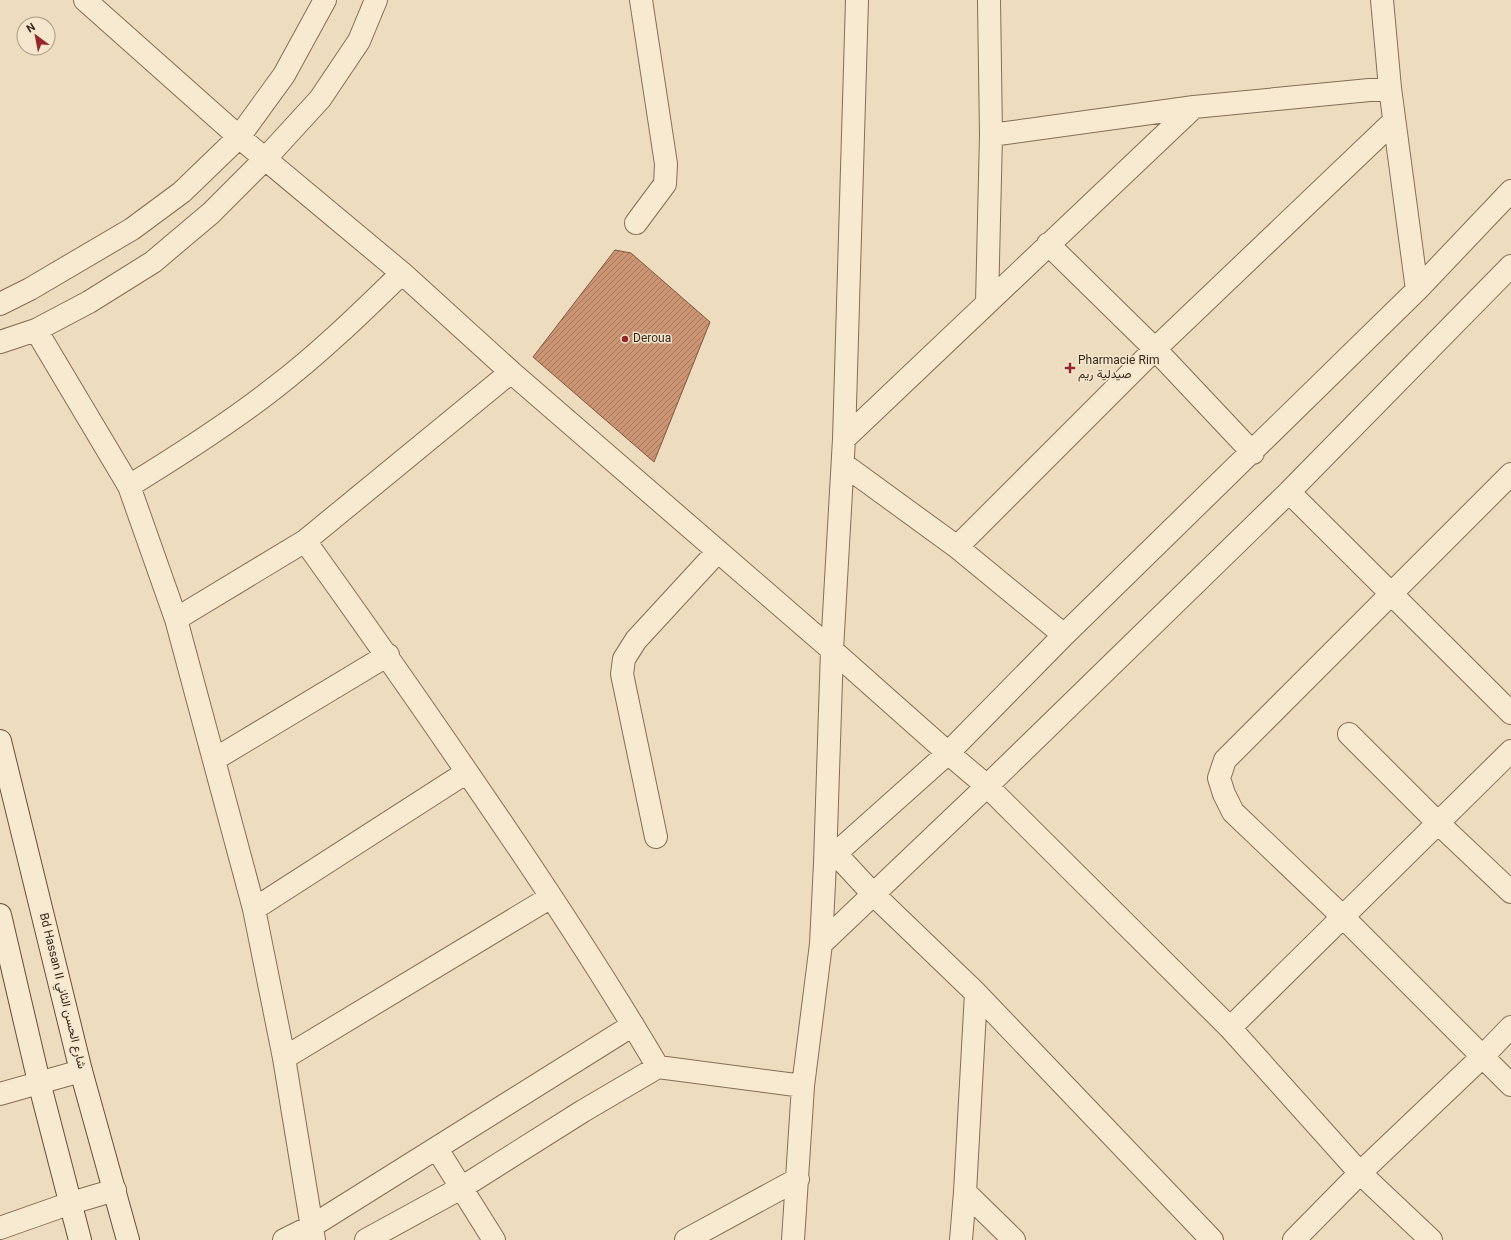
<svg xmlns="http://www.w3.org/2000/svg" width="1511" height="1240" font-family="Georgia,Vazirmatn,serif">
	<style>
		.building { fill: url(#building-hatch); stroke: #84563d }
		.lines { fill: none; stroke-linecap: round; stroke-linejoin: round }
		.street-casing { stroke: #856d57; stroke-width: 24 }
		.secondary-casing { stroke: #674e3a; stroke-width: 24 }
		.street { stroke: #f8ead0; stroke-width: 22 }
		.secondary { stroke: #f8ead0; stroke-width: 22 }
		.poi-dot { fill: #94272d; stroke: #f5e7cd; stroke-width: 1.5 }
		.labels { text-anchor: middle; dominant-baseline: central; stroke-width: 3; stroke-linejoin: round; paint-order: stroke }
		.poi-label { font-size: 12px; fill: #34261b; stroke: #f5e7cd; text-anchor: start }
		.street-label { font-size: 12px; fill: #34261b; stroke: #f5e7cd }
	</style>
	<defs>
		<pattern id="building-hatch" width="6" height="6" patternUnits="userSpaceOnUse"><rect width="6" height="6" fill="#cb9473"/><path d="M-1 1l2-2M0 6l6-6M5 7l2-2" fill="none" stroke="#a6795e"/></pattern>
	</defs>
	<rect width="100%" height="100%" fill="#edddbe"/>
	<path class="building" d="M615 250 631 253 710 322 654 462 533 357Z"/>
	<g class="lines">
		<defs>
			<path id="street" d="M85 0 239 137 402 273 511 372 832 650 948 753 987 786 1230 1028 1360 1173 1431 1240
				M1382 0 1390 88 1417 290
				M991 135 1194 107 1390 88
				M636 223 665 184 666 164 641 0
				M1048 244 1155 349 1253 453
				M987 303 991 135 989 0
				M0 304 30 289 132 229 182 192 239 137 284 75 325 0
				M36 330 129 486 176 619 254 909 284 1058 314 1240
				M0 342 36 330 89 302 153 262 211 213 265 159 320 99 359 41 376 0
				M844 439 1194 107
				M843 464 957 547 1064 635
				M1511 474 1225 760 1219 778 1224 794 1233 812 1343 917 1511 1085
				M129 486C178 456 227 425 273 389 319 354 361 313 402 273
				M1289 492 1511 713
				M305 541C377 641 447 742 516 844 565 917 613 991 658 1067L803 1086
				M957 547 1155 349 1394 121
				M176 619 305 541 511 372
				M1349 734 1438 823 1511 892
				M215 759 388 655
				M656 837 622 674 624 659 636 640 718 551
				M836 854 873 894 976 993 1212 1240
				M825 863 948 753 1064 635 1417 290 1511 191
				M254 909 467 772
				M821 944 987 786 1289 492 1511 266
				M1230 1028 1511 751
				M284 1058 551 897
				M0 1094 81 1071
				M437 1149 494 1240
				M965 1192 1014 1240
				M0 1228 71 1203 115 1190
				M284 1240 312 1226 633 1025
				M366 1240 461 1188 583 1111 658 1067
				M686 1240 798 1179
				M793 1240 803 1086 821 944 825 863 832 650 844 439 857 0
				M961 1240 965 1192 976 993
				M1294 1240 1360 1173 1483 1056 1511 1027"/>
			<path id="secondary" d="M0 741 81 1071 128 1240
				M0 915 39 1082 80 1240"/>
		</defs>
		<use href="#street" class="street-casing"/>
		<use href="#secondary" class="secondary-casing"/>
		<use href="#street" class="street"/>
		<use href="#secondary" class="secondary"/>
	</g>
	<g class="poi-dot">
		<circle cx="625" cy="339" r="4"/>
		<path d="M1068 362h4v4h4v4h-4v4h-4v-4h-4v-4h4z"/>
	</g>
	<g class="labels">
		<g class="poi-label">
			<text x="633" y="339">Deroua</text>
			<text x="1078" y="361">Pharmacie Rim<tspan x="1078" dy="14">صيدلية ريم</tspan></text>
		</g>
		<g class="street-label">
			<text transform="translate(62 991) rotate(76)">Bd Hassan II شارع الحسن الثاني</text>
		</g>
	</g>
	<g transform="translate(36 36) rotate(328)"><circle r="19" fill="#f5e7cd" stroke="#a89a86"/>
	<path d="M0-3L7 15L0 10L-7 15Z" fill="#94272d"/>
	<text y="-6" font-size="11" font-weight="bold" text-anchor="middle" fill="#34261b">N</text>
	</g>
</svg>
